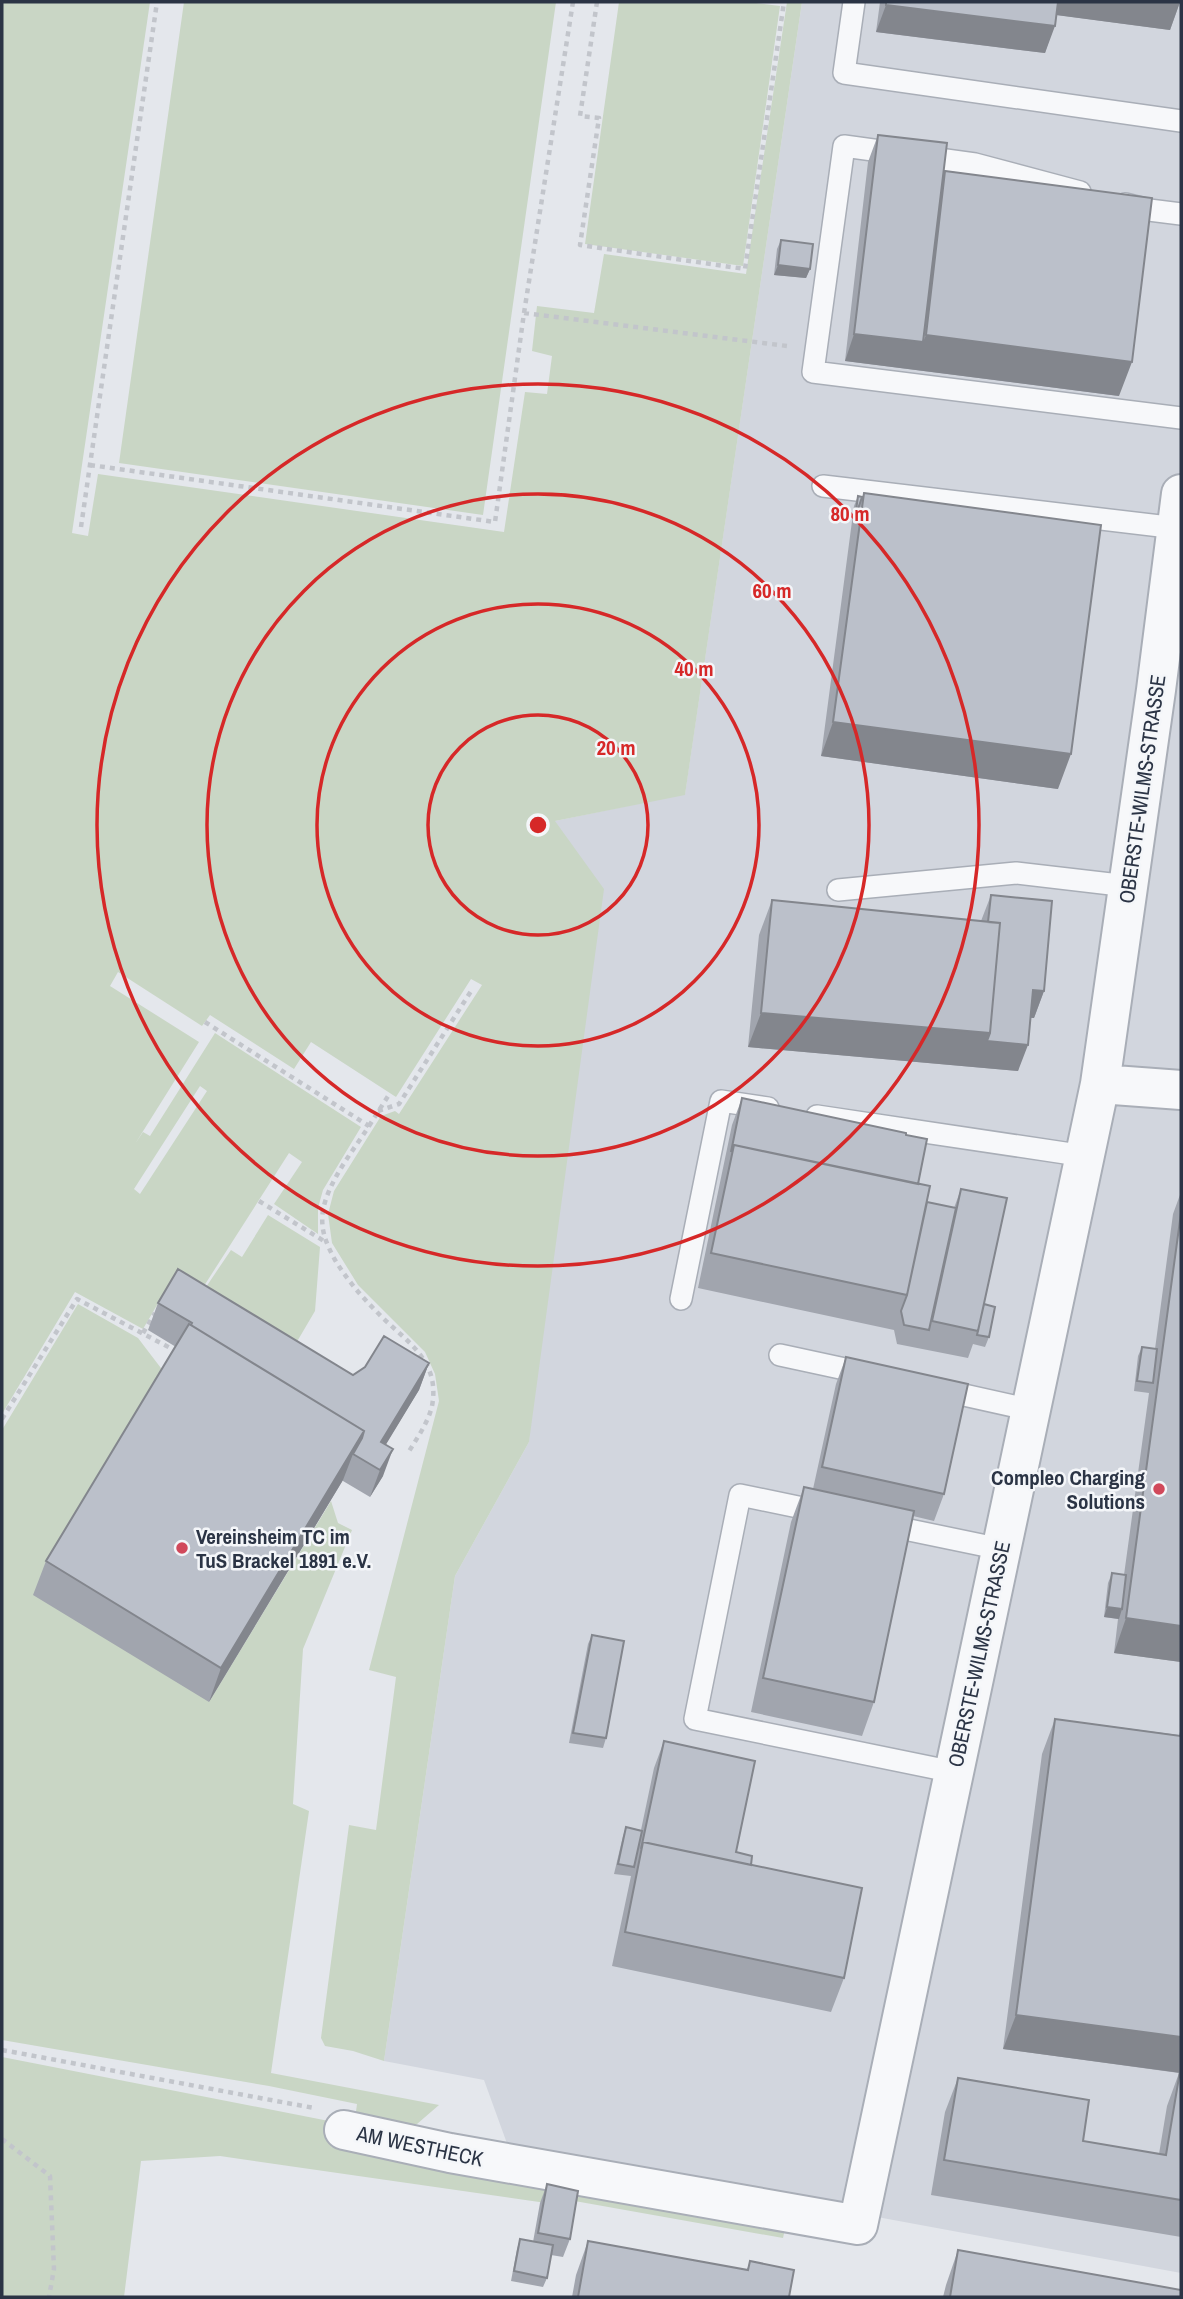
<svg xmlns="http://www.w3.org/2000/svg" width="1183" height="2299" font-family="'Archivo Narrow',sans-serif">
	<style>
		.built { fill: #d2d6de }
		.green { fill: #c9d6c5; fill-rule: evenodd }
		.lines { fill: none; stroke-linecap: round; stroke-linejoin: round }
		.service-casing { stroke: #a9aeb7; stroke-width: 24 }
		.minor-casing { stroke: #a9aeb7; stroke-width: 42 }
		.path { stroke: #c2c5cb; stroke-width: 4.5; stroke-dasharray: 5 5; stroke-linecap: butt }
		.service { stroke: #f7f8fa; stroke-width: 21 }
		.minor { stroke: #f7f8fa; stroke-width: 38 }
		.wall { fill: #a1a5ae }
		.shaded-wall { fill: #83868d }
		.building { fill: #bbc0ca; stroke: #83868d; stroke-width: 2 }
		.ring { fill: none; stroke: #d62828; stroke-width: 3.5 }
		.poi-dot { fill: #d1495b; stroke: #f4f6f9; stroke-width: 2.5 }
		.labels { text-anchor: middle; dominant-baseline: central; stroke-width: 5; stroke-linejoin: round; paint-order: stroke }
		.street-label { font-size: 21px; fill: #2b3445; stroke: #f4f6f9 }
		.poi-label { font-size: 21px; font-weight: bold; fill: #2b3445; stroke: #f4f6f9; text-anchor: end }
		.centre { fill: #d62828; stroke: #f4f6f9; stroke-width: 3.5 }
		.ring-label { font-size: 21px; text-anchor: middle; font-weight: bold; fill: #d62828; stroke: #f4f6f9; stroke-width: 5; stroke-linejoin: round; paint-order: stroke }
	</style>
	<rect width="100%" height="100%" fill="#e4e7ec"/>
	<path class="built" d="M802 2H1181V2273L509 2149 484 2080 384 2061 455 1576 529 1442 555 821 685 794Z"/>
	<path class="green" d="M2 2H150L72 533 88 536 98 474 504 532 525 392 547 394 552 356 532 351 537 306 594 313 604 254 746 274 787 2H802L685 795 555 821 604 889 529 1442 455 1576 384 2061 353 2051 325 2046 321 2038 349 1825 376 1830 396 1677 369 1670 439 1401 435 1374 425 1352 358 1285 332 1243 328 1214 334 1191 381 1116 395 1111 399 1114 482 985 471 979 396 1097 311 1042 294 1069 210 1015 202 1026 118 972 110 986 199 1042 135 1144 143 1132 150 1136 215 1033 361 1127 323 1190 318 1208V1234L274 1204 302 1162 289 1153 204 1286 206 1287 231 1250 242 1257 268 1215 320 1247 315 1311 295 1345 167 1288 143 1329 75 1292 2 1414ZM200 1086 207 1091 140 1194 134 1189Z
		M184 2H556L483 515 119 463Z
		M619 2H748L780 6 743 266 585 244Z
		M78 1304 138 1338 167 1376 209 1702 331 1501 338 1523 352 1530 303 1649 293 1804 309 1811 271 2073 439 2105 417 2124 397 2127 355 2119 357 2104 269 2086 2 2040V1430Z
		M2 2057 334 2122 331 2147 785 2229 783 2238 569 2200 567 2206 220 2156 141 2161 124 2297H2Z"/>
	<g class="lines">
		<defs>
			<path id="service" d="M854 2 844 73 1181 121
				M1080 192 975 164 844 146 813 372 1181 418
				M1125 204 1149 210 1181 214
				M823 486 1177 528
				M838 890 1016 873 1128 886
				M817 1116 1085 1156
				M681 1299 721 1101 768 1108
				M780 1355 868 1374
				M937 1389 1031 1410
				M822 1512 740 1495 695 1719 954 1772
				M885 1525 1001 1549"/>
			<path id="minor" d="M1181 494 1156 690 1100 1084 1181 1090
				M344 2130 450 2153 858 2225 1100 1084"/>
		</defs>
		<use href="#service" class="service-casing"/>
		<use href="#minor" class="minor-casing"/>
		<path class="path" d="M597 2 580 116 599 118 580 245 745 269 784 2
			M524 313 787 346
			M90 465 495 522 524 313 573 2
			M81 527 157 2
			M205 1022 369 1126C353 1151 329 1180 323 1210 320 1230 326 1243 335 1260 346 1278 360 1295 375 1310 403 1340 441 1358 432 1406 428 1423 417 1438 408 1453
			M378 1111 399 1104 473 988
			M369 1126 390 1093
			M259 1201 324 1241
			M143 1333 155 1313
			M2 1419 77 1299 176 1351
			M2 2050 314 2108
			M2 2139 50 2176 54 2269 49 2297"/>
		<use href="#service" class="service"/>
		<use href="#minor" class="minor"/>
	</g>
	<path class="wall" d="M880 2H1180L1170 30 1057 15 1045 53 876 32Z
		M878 135 943 178 945 171 1119 396 845 361 868 162Z
		M781 240 810 269 806 278 774 275 777 249Z
		M864 493 1058 789 821 756 854 506 858 496 862 497Z
		M991 895 1044 991 1034 1018H1030L1018 1071 748 1047 759 935 772 900 981 921Z
		M742 1098 906 1135 918 1184 927 1202 954 1208 961 1189 984 1304 989 1337 985 1347 973 1344 968 1358 897 1344 894 1330 698 1288 732 1125Z
		M1181 1192V1662L1114 1653 1118 1619 1104 1617 1108 1583 1112 1573 1124 1575 1149 1393 1134 1391 1138 1356 1142 1347 1155 1349 1173 1214Z
		M158 1303 353 1375 429 1363 419 1390 385 1445 383 1476 370 1497 343 1481V1480L209 1702 33 1595 46 1561 176 1347 148 1330Z
		M846 1357 944 1494 934 1521 913 1516 874 1702 862 1736 751 1712 791 1522 804 1487 813 1489 836 1384Z
		M592 1635 606 1738 603 1748 569 1743 588 1644Z
		M1055 1719 1179 1735 1181 1728V2237L931 2195 945 2112 958 2078 1083 2141 1159 2154 1167 2106 1179 2073 1003 2049 1042 1754Z
		M664 1741 736 1852 751 1865 844 1978 831 2012 612 1966 631 1876 614 1874 623 1836 626 1827 641 1830 654 1768Z
		M547 2184 570 2239 563 2257 551 2255 547 2278 543 2287 511 2281 517 2249 520 2239 533 2242 540 2203Z
		M588 2241 747 2270 750 2261 789 2297H572L576 2275Z
		M958 2250 1181 2297H943L946 2285Z"/>
	<path class="shaded-wall" d="M956 2H1180L1170 30Z
		M886 5 1055 26 1045 53 876 32Z
		M778 265 810 269 806 278 774 275Z
		M854 334 923 342 926 335 1132 362 1119 396 845 361Z
		M833 722 1071 754 1058 789 821 756Z
		M1033 990 1044 991 1034 1018 1023 1017Z
		M761 1013 990 1033 1028 1045 1018 1071 748 1047Z
		M429 1363 419 1390 373 1466 381 1442Z
		M364 1431 355 1456 353 1454 343 1480 209 1702 221 1668Z
		M393 1449 383 1476 370 1497 380 1470Z
		M1107 1607 1122 1609 1119 1619 1104 1617Z
		M1126 1618 1181 1626V1662L1114 1653Z
		M1016 2015 1181 2037V2073L1003 2049Z"/>
	<path class="building" d="M886 2H1058L1055 26 886 5Z
		M878 135 947 143 923 342 854 334Z
		M945 171 1152 198 1132 362 926 335Z
		M781 240 813 244 810 269 778 265Z
		M864 493 1101 525 1071 754 833 722Z
		M858 496 862 497 855 518Z
		M991 895 1052 901 1044 991 1033 990 1028 1045 987 1041 990 1033 1000 923 988 922Z
		M772 900 1000 923 990 1033 761 1013Z
		M742 1098 906 1133V1135L927 1139 918 1184 734 1145 731 1152Z
		M734 1145 930 1186 907 1295 711 1253Z
		M961 1189 1007 1198 978 1331 932 1321Z
		M927 1202 956 1208 929 1330 904 1325 901 1311 907 1295Z
		M1181 1213V1626L1126 1618Z
		M178 1269 353 1375 365 1367 384 1336 429 1363 381 1442 393 1449 380 1470 353 1454 362 1438 364 1431 191 1325 192 1323 158 1303Z
		M984 1304 995 1307 989 1337 977 1335Z
		M189 1324 364 1431 221 1668 46 1561Z
		M1142 1347 1157 1349 1153 1383 1137 1381Z
		M846 1357 968 1384 944 1494 822 1467Z
		M804 1487 914 1511 874 1702 763 1678Z
		M1112 1573 1126 1575 1122 1609 1107 1607Z
		M592 1635 624 1641 606 1738 573 1733Z
		M1055 1719 1181 1736V2037L1016 2015Z
		M664 1741 755 1761 736 1852 752 1856 751 1865 643 1842 641 1849Z
		M626 1827 642 1831 634 1867 618 1864Z
		M643 1842 862 1888 844 1978 625 1932Z
		M1180 2071 1181 2072V2200L944 2160 958 2078 1089 2100 1083 2141 1166 2155Z
		M547 2184 578 2191 570 2239 538 2233Z
		M520 2239 553 2245 547 2278 514 2271Z
		M588 2241 748 2270 750 2261 794 2270 789 2297H578Z
		M958 2250 1181 2290V2297H950Z"/>
	<g class="ring">
		<circle cx="538" cy="825" r="110"/>
		<circle cx="538" cy="825" r="221"/>
		<circle cx="538" cy="825" r="331"/>
		<circle cx="538" cy="825" r="441"/>
	</g>
	<g class="poi-dot">
		<circle cx="1159" cy="1489" r="7"/>
		<circle cx="182" cy="1548" r="7"/>
	</g>
	<g class="labels">
		<g class="street-label">
			<text transform="translate(1142 789) rotate(-82)">OBERSTE-WILMS-STRASSE</text>
			<text transform="translate(979 1654) rotate(-78)">OBERSTE-WILMS-STRASSE</text>
			<text transform="translate(420 2146) rotate(12)">AM WESTHECK</text>
		</g>
		<g class="poi-label">
			<text x="1145" y="1477">Compleo Charging<tspan x="1145" dy="24">Solutions</tspan></text>
			<text x="196" y="1536" text-anchor="start">Vereinsheim TC im<tspan x="196" dy="24">TuS Brackel 1891 e.V.</tspan></text>
		</g>
	</g>
	<circle cx="538" cy="825" r="10" class="centre"/>
	<g class="ring-label">
		<text x="850" y="521">80 m</text>
		<text x="772" y="598">60 m</text>
		<text x="694" y="676">40 m</text>
		<text x="616" y="755">20 m</text>
	</g>
	<rect width="1183" height="2299" fill="none" stroke="#2b3445" stroke-width="7"/>
</svg>
